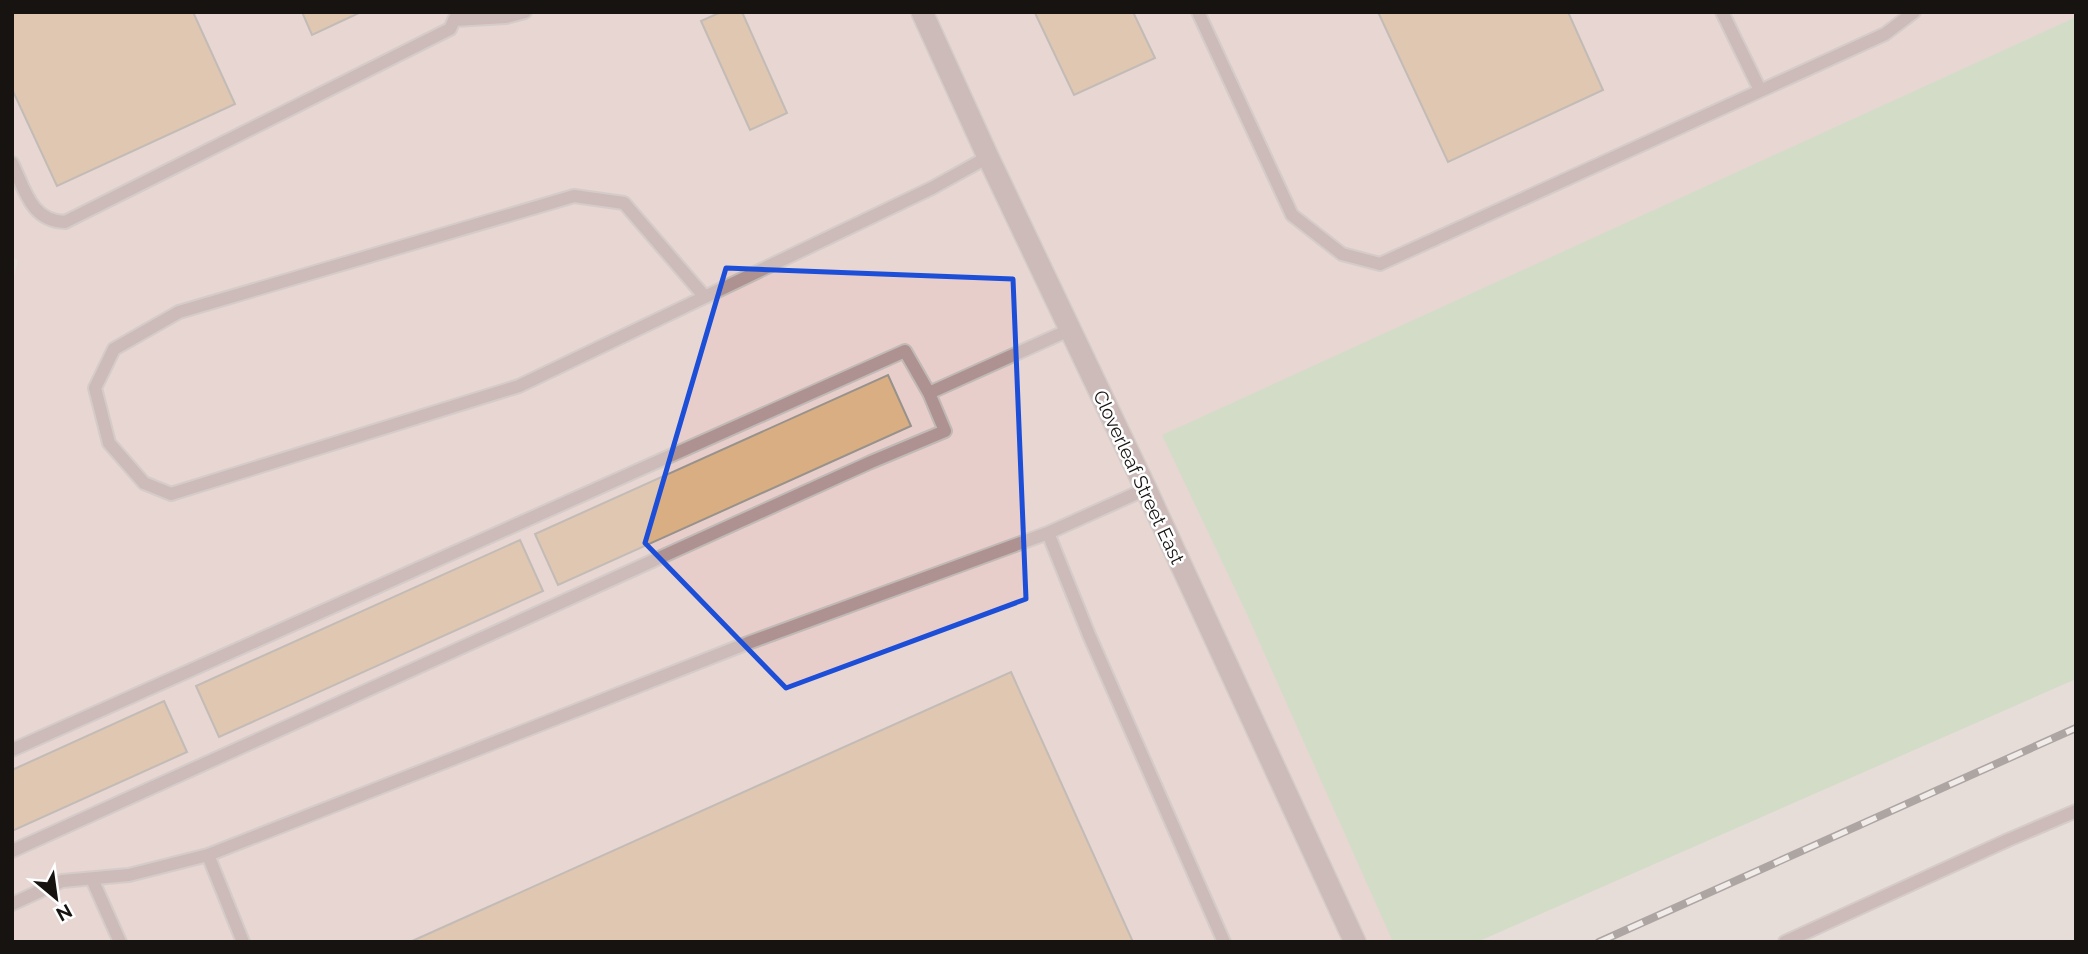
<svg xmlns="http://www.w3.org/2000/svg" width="2088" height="954" font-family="Raleway,sans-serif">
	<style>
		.industrial { fill: #e8ceca }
		.green { fill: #bddcb2 }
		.building { fill: #d9ae82; stroke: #98928c; stroke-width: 2 }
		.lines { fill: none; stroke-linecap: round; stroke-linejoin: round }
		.lane-casing { stroke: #c1b9b5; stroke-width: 16 }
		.street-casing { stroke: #c1b9b5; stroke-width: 24 }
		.lane { stroke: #ae9292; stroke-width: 12 }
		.street { stroke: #ae9292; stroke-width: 21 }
		.rail-casing { stroke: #686360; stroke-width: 8 }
		.rail { stroke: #fff; stroke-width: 5; stroke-dasharray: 16; stroke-linecap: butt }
		.marked { fill: none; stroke: #1d4ed8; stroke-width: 5; stroke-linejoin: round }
		.labels { text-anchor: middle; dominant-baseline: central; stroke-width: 5; stroke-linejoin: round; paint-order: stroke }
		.street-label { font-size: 19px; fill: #161311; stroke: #fff }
	</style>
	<rect width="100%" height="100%" fill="#e6ddd9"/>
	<path class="industrial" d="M12 12H2076V17L1163 435 1245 610 1397 942H12V286L18 260 12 257Z"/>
	<path class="green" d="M2076 17V679L1477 942H1393L1245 610 1162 435Z"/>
	<path class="building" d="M12 12H193L235 104 57 186 12 89Z
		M302 12H361L312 35Z
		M721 12H742L787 113 750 130 701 21Z
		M1133 12 1155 58 1074 95 1035 13Z
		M1378 12H1568L1603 90 1448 162Z
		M888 375 911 426 558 585 535 534Z
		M520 540 543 591 219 737 196 686Z
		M1011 672 1133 942H410Z
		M164 701 187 752 12 831V770Z"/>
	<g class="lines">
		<defs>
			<path id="lane" d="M1198 12 1292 215 1342 254 1380 264 1885 34 1914 12
				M1722 12 1760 90
				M454 20 506 17 525 12
				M12 163C25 190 31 221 65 222L450 29 458 12
				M705 297 624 203 574 196 179 312 114 349 95 388 109 443 144 483 171 494 519 386 932 188 988 157
				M1048 533 1089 635 1224 942
				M12 750 905 351 929 393
				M12 851 871 462 945 431 929 393 1069 330
				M92 879 120 942
				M12 904 62 881 129 875 208 855
				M243 942 208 855 748 643 1048 533 1146 489
				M1785 942 2008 840 2076 811"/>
			<path id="street" d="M922 12 988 157 1146 489 1355 942"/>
		</defs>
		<use href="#lane" class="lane-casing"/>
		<use href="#street" class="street-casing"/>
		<use href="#lane" class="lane"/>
		<use href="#street" class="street"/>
		<defs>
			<path id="rail" d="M1599 942 2076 728"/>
		</defs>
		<use href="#rail" class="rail-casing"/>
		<use href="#rail" class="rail"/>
	</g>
	<path d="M0 0H2088V954H0ZM726 268 1013 279 1026 599 786 688 645 543Z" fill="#e6ddd9" fill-opacity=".55" fill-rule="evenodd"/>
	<path class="marked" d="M726 268 1013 279 1026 599 786 688 645 543Z"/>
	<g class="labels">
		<g class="street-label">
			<text transform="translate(1139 477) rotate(65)">Cloverleaf Street East</text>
		</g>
	</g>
	<rect width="2088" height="954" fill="none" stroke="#161311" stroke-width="28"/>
	<g transform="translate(56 898) rotate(151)" stroke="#ffffff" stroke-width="5" paint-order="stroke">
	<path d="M0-5L12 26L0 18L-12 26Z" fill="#161311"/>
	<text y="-10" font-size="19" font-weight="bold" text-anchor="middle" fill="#161311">N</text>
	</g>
</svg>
